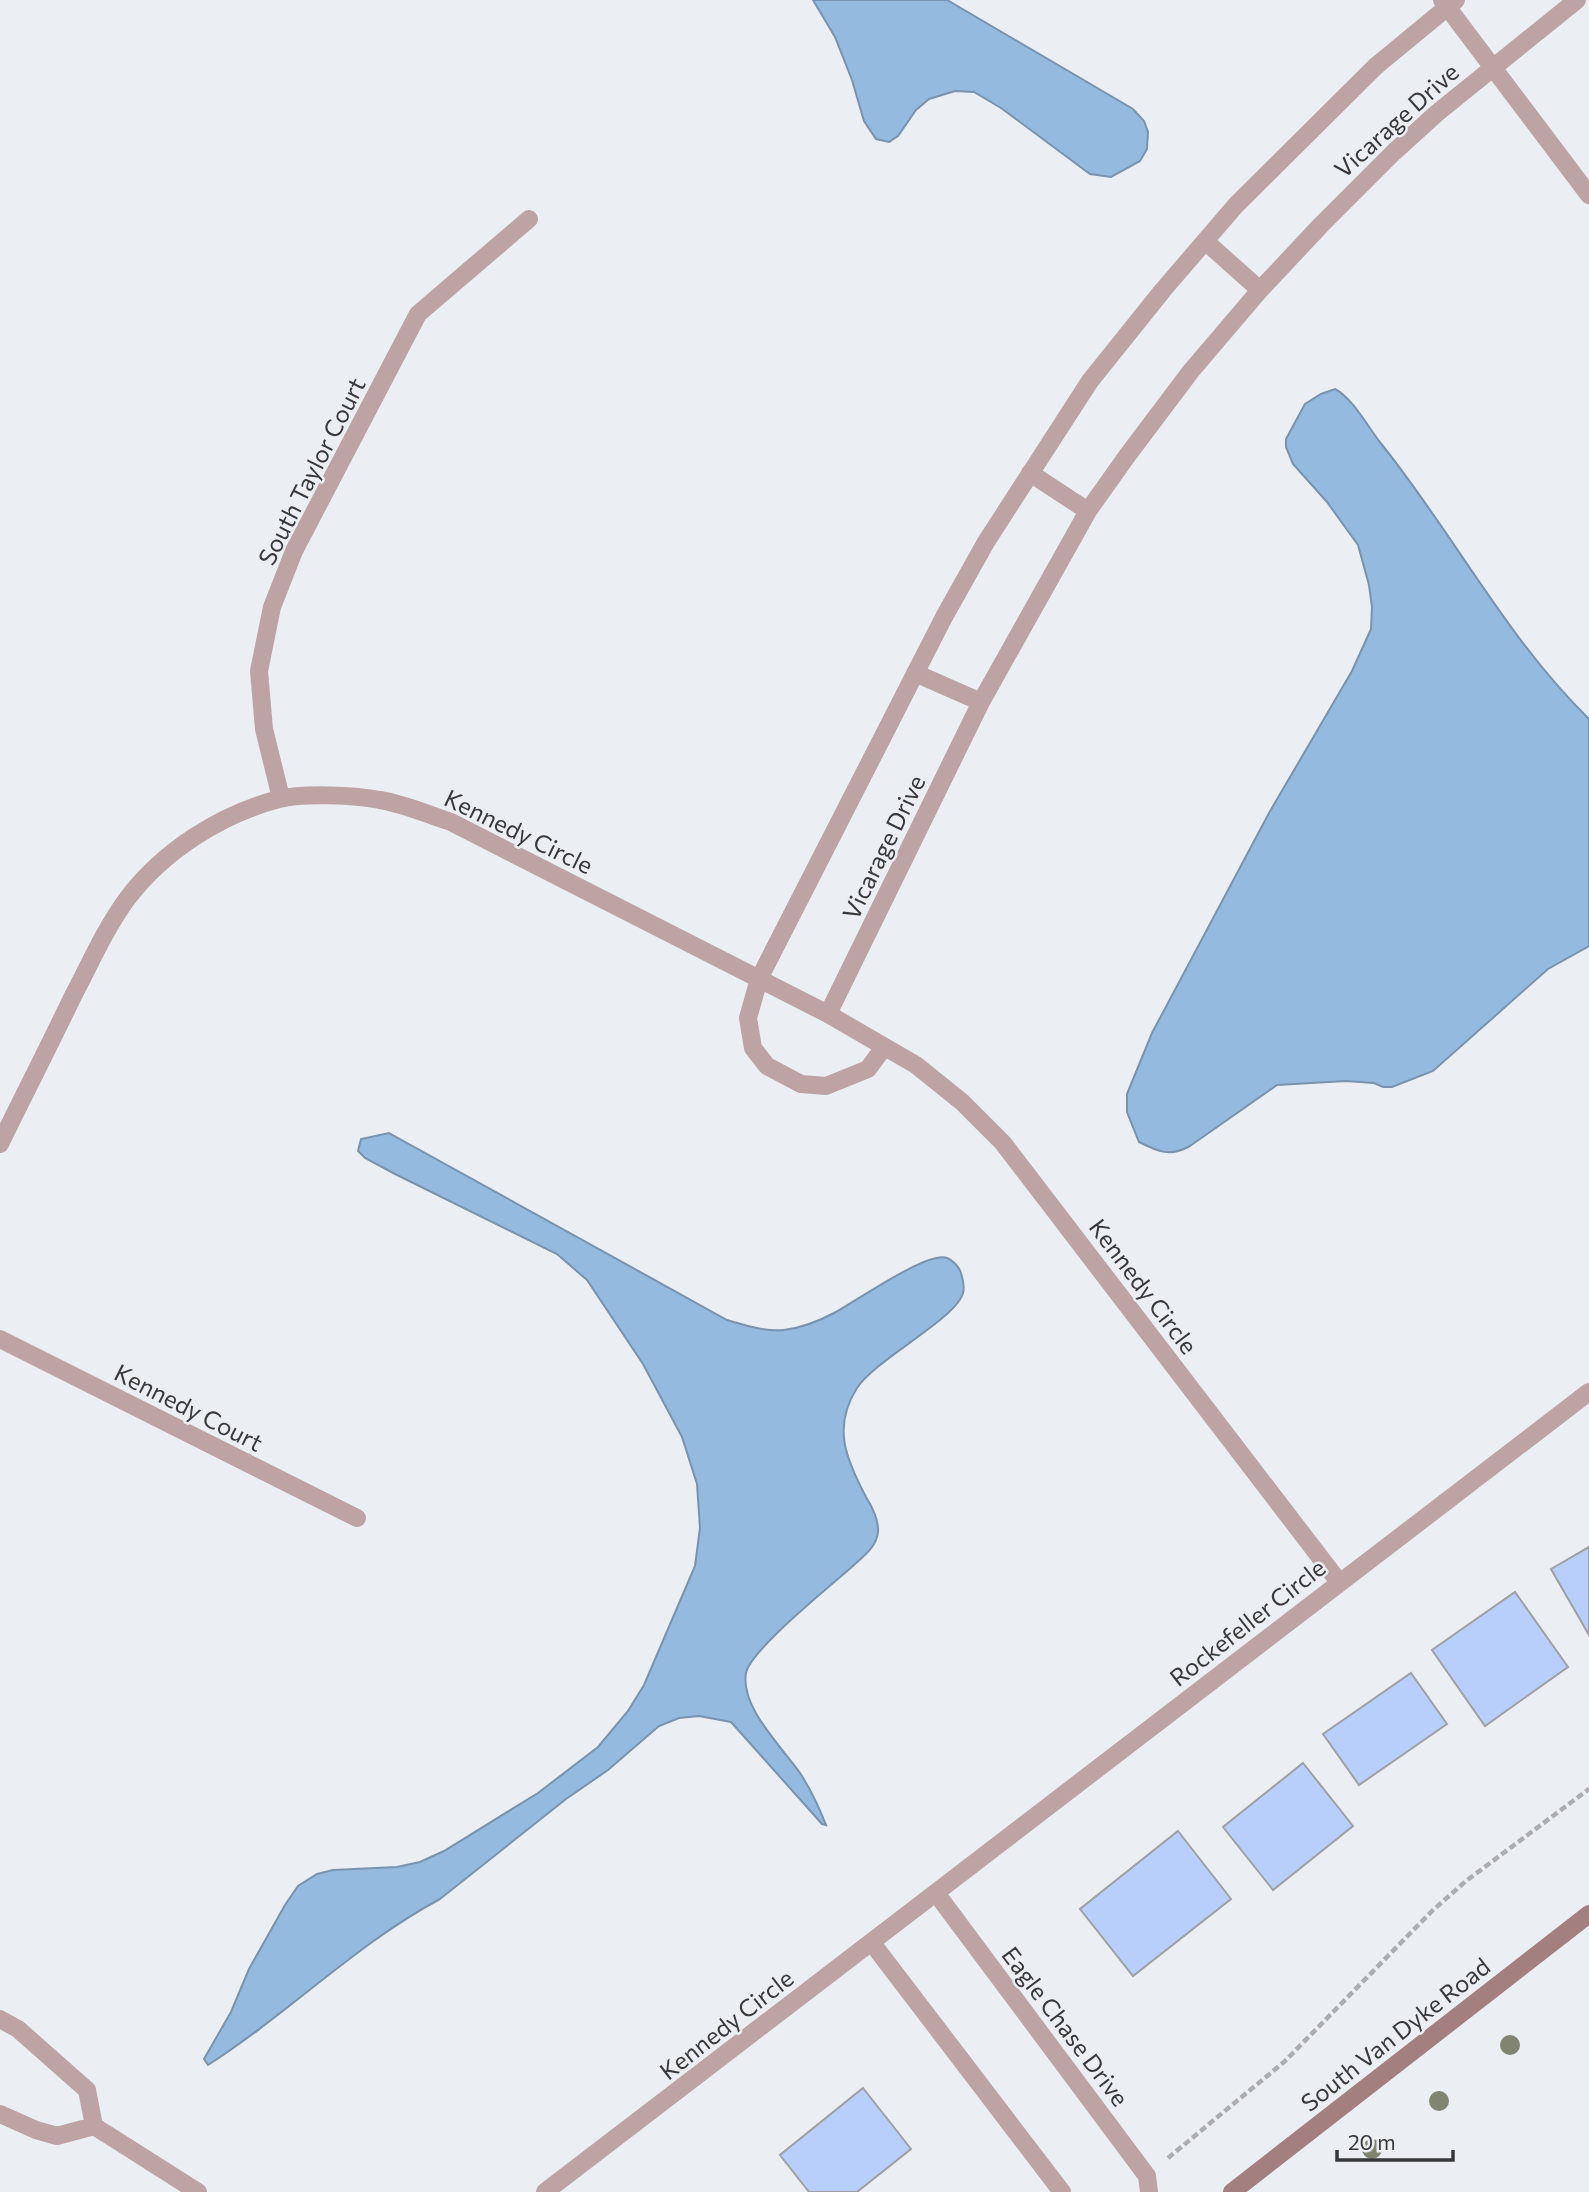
<svg xmlns="http://www.w3.org/2000/svg" width="1589" height="2192" font-family="Commissioner,sans-serif">
	<style>
		.water { fill: #95badf; stroke: #7993ae; stroke-width: 2 }
		.building { fill: #b8cffc; stroke: #9ea0a4; stroke-width: 2 }
		.lines { fill: none; stroke-linecap: round; stroke-linejoin: round }
		.path { stroke: #abadb1; stroke-width: 4.5; stroke-dasharray: 7 3.5; stroke-linecap: butt }
		.street { stroke: #bda3a4; stroke-width: 18 }
		.secondary { stroke: #a47f80; stroke-width: 18 }
		.tree { fill: #818470 }
		.labels { text-anchor: middle; dominant-baseline: central; stroke-width: 5; stroke-linejoin: round; paint-order: stroke }
		.street-label { font-size: 24px; fill: #37383a; stroke: #ebeef2 }
	</style>
	<rect width="100%" height="100%" fill="#ebeef2"/>
	<path class="water" d="M813 0H947L1133 109 1144 121 1148 132 1147 149 1140 161 1111 177 1090 174 1001 108 974 92 955 91 929 99 916 110 898 136 889 142 876 139 864 121 852 80 835 37Z
		M1335 389C1352 398 1367 425 1379 441 1452 531 1506 638 1589 719V946L1548 969 1433 1071 1392 1087H1383L1374 1083 1346 1081 1277 1085 1190 1146C1170 1157 1159 1152 1139 1142L1127 1112V1094L1152 1033 1269 813 1352 671 1371 629 1372 607 1369 585 1358 545 1327 502 1293 464 1286 447V439L1305 404 1321 394Z
		M389 1133 727 1320C745 1325 765 1332 784 1330 801 1328 819 1321 834 1313 855 1302 927 1251 947 1258 953 1260 959 1267 961 1273 963 1280 965 1286 963 1293 956 1319 876 1359 857 1388 832 1427 846 1459 866 1497 872 1506 879 1521 878 1532 877 1546 864 1556 854 1565 832 1585 751 1649 746 1673 740 1707 782 1747 800 1773 811 1790 819 1807 826 1825L822 1824 731 1722 699 1716 679 1718 659 1726 608 1770 566 1799 440 1899C356 1944 288 2014 208 2065L204 2059 231 2012 249 1969 285 1905 298 1886 317 1874 333 1870 397 1867 420 1862 444 1851 538 1793 598 1747 628 1711 644 1685 695 1566 700 1528 697 1484 682 1437 643 1364 587 1280 557 1254 395 1174 365 1158 358 1151 361 1139Z"/>
	<path class="building" d="M1589 1547V1635L1551 1569Z
		M1515 1592 1568 1667 1485 1726 1432 1650Z
		M1411 1673 1447 1724 1359 1785 1323 1734Z
		M1303 1763 1353 1826 1273 1890 1223 1827Z
		M1178 1831 1231 1899 1133 1976 1080 1909Z
		M863 2088 911 2149 857 2192H809L780 2155Z"/>
	<g class="lines">
		<path class="path" d="M1168 2158 1284 2062 1432 1911 1466 1881 1589 1789"/>
		<path class="street" d="M1442 0 1589 195
			M1205 241 1260 290
			M1030 473 1088 511
			M915 673 981 702
			M281 798 264 729 259 671 272 607 294 551 418 314 529 219
			M828 1014 981 702 1088 511 1127 456 1191 371 1260 290 1321 225 1394 152 1437 113 1577 0
			M884 1047 868 1069 826 1086 801 1084 767 1066 753 1048 748 1018 759 979 944 617 986 542 1090 381 1163 290 1236 205 1376 66 1456 0
			M0 1144C24 1095 49 1046 73 996 90 964 105 929 127 899 163 851 221 814 279 799 303 793 355 795 380 800 404 804 427 814 451 822L828 1014 916 1065 962 1102 1003 1143 1339 1582
			M0 1339 357 1518
			M936 1893 1147 2176 1149 2192
			M872 1943 1062 2192
			M0 2019 18 2029 87 2090 94 2126 198 2192
			M0 2114 36 2130 57 2136 94 2126
			M545 2192 1589 1392"/>
		<path class="secondary" d="M1232 2192 1589 1914"/>
	</g>
	<g class="tree">
		<circle cx="1510" cy="2045" r="10"/>
		<circle cx="1439" cy="2101" r="10"/>
		<circle cx="1372" cy="2149" r="10"/>
	</g>
	<g class="labels">
		<g class="street-label">
			<text transform="translate(1396 120) rotate(-42)">Vicarage Drive</text>
			<text transform="translate(311 471) rotate(-63)">South Taylor Court</text>
			<text transform="translate(519 831) rotate(26)">Kennedy Circle</text>
			<text transform="translate(883 847) rotate(-64)">Vicarage Drive</text>
			<text transform="translate(1144 1286) rotate(53)">Kennedy Circle</text>
			<text transform="translate(189 1407) rotate(27)">Kennedy Court</text>
			<text transform="translate(1247 1622) rotate(-38)">Rockefeller Circle</text>
			<text transform="translate(726 2024) rotate(-38)">Kennedy Circle</text>
			<text transform="translate(1066 2026) rotate(53)">Eagle Chase Drive</text>
			<text transform="translate(1395 2034) rotate(-38)">South Van Dyke Road</text>
		</g>
	</g>
	<path d="M1337 2150v10h116v-10" fill="none" stroke="#37383a" stroke-width="3.5"/>
	<text x="1348" y="2150" font-size="21" fill="#37383a" stroke="#ebeef2" stroke-width="5" paint-order="stroke">20 m</text>
</svg>
